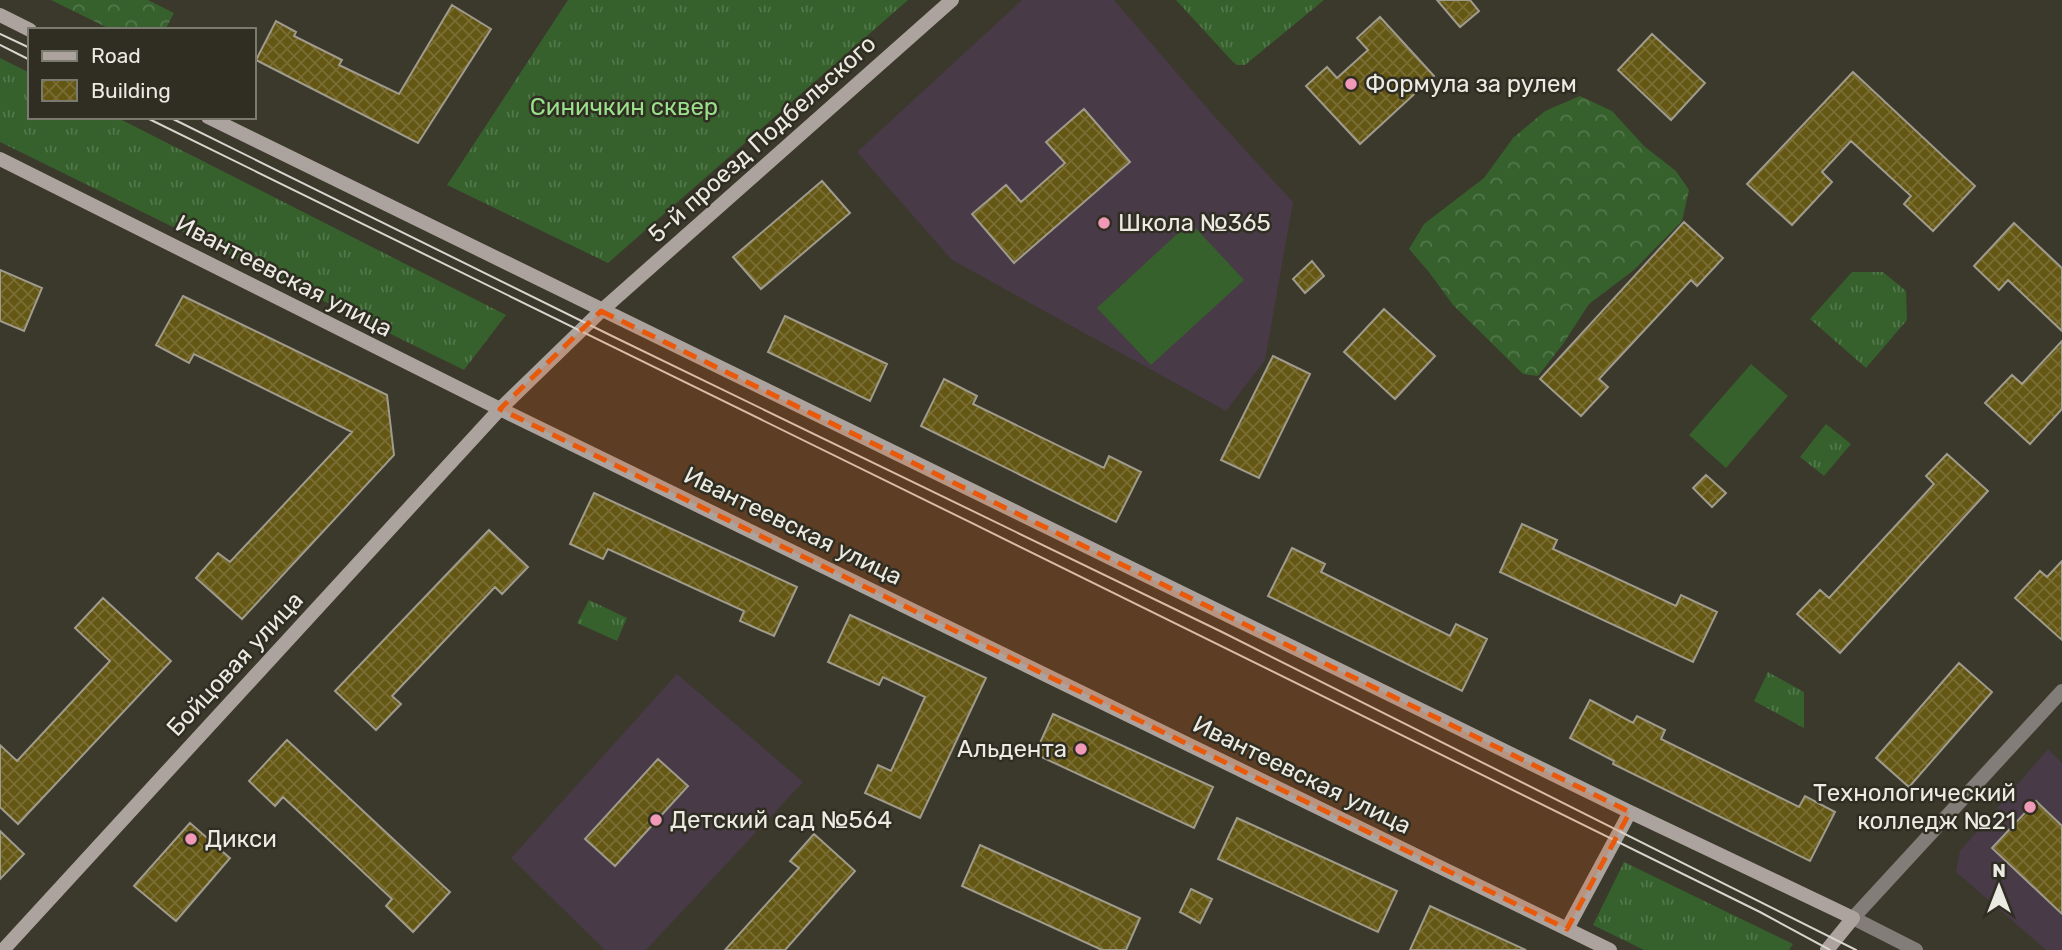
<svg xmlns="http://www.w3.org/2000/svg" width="2062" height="950" font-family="Rubik,sans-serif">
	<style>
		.education { fill: #493a47 }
		.grass { fill: url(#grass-tufts) }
		.forest { fill: url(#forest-crowns) }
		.pitch { fill: #36612d }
		.building { fill: url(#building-cross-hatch); stroke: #9f9b8d; stroke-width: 2 }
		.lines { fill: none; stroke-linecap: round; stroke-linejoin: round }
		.street { stroke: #837d79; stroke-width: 14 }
		.secondary { stroke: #ada39e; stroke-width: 14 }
		.tram { stroke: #d7d5cd; stroke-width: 2 }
		.marked { fill: #e8590c; fill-opacity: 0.2; stroke: #e8590c; stroke-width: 5; stroke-dasharray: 14 9; stroke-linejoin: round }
		.poi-dot { fill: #f09ab7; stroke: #302e22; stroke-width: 2.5 }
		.labels { text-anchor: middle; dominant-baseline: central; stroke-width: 5; stroke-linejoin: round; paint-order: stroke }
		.poi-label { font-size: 24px; fill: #ecebe3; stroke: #302e22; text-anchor: start }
		.park-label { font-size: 24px; fill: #99e08a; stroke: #302e22 }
		.street-label { font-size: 24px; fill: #ecebe3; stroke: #302e22 }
	</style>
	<defs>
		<pattern id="grass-tufts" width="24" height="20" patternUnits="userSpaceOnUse" patternTransform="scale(1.75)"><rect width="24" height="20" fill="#36612d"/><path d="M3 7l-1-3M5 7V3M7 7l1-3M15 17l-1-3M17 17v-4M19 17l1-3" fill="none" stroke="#53784b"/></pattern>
		<pattern id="forest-crowns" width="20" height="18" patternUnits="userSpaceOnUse" patternTransform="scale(1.75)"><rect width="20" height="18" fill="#36612d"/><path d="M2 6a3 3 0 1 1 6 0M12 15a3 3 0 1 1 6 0" fill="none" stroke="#53784b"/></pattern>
		<pattern id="building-cross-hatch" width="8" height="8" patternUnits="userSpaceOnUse" patternTransform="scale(1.75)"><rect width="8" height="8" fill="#645613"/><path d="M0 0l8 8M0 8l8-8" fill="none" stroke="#7a6e35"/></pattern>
	</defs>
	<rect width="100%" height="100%" fill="#3b382c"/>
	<path class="education" d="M1022 0H1114L1214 116 1293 202 1265 360 1226 411 952 260 857 152Z
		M677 674 803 782 646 950H605L511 858Z
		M2048 749 2062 763V950H2046L1956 872 1960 851Z"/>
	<path class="grass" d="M568 0H908L608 263 447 185Z
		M1176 0H1324L1245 65H1237L1232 61Z
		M0 58 30 73V117H116L506 315 464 370 0 142Z
		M1852 272H1883L1906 291 1907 320 1866 368 1810 319Z
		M1826 424 1851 444 1824 476 1800 457Z
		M589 600 627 618 617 641 577 623Z
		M1768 672 1804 692V728L1754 701Z
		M1624 862 1793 944 1789 950H1644L1593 925Z"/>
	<path class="forest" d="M51 0H148L174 13 165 30H112Z
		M1580 96 1612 111 1644 146 1676 171 1689 190 1682 221 1634 270 1589 304 1563 344 1538 376 1523 374 1453 305 1429 272 1409 249 1424 224 1484 178 1513 138 1545 111Z"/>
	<path class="pitch" d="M1190 222 1244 280 1151 365 1097 308Z
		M1751 364 1788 396 1726 468 1689 435Z"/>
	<path class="building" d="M1437 0H1470L1479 11 1460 27Z
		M452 5 491 29 418 143 256 60 276 21 296 32 294 36 342 60 339 65 399 94Z
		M1380 17 1434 76 1360 144 1306 86 1327 67 1337 78 1368 50 1357 38Z
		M1652 34 1705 83 1671 120 1618 70Z
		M1853 72 1975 186 1933 231 1904 204 1911 196 1851 141 1822 172 1832 182 1792 225 1747 184Z
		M1084 109 1130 162 1014 263 972 214 1006 185 1021 202 1065 163 1046 142Z
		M822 181 850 213 761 289 733 257Z
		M1684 222 1723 258 1697 286 1691 280 1599 379 1608 387 1581 416 1540 379Z
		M2014 223 2062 268V331L2008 280 1999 290 1974 266Z
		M1312 261 1324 276 1305 293 1293 279Z
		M0 270 42 288 24 331 0 321Z
		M183 296 387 395 394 455 242 619 196 578 218 553 230 562 352 432 194 354 189 363 156 345Z
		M1384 309 1435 356 1395 399 1344 352Z
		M785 316 887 364 870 401 768 352Z
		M2062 341V409L2030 444 1985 403 2012 375 2022 384Z
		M1273 356 1310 374 1259 478 1221 460Z
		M944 379 977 396 973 404 1104 468 1109 456 1141 472 1116 522 921 426Z
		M1947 454 1988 491 1840 653 1797 614 1820 590 1829 598 1934 484 1926 476Z
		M1706 475 1726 493 1712 507 1693 488Z
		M594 493 797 587 774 636 740 621 744 611 608 549 603 559 570 544Z
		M1522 524 1557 540 1553 549 1676 606 1681 595 1717 612 1693 662 1500 572Z
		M489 530 528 567 502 594 495 587 392 696 401 704 376 730 335 691Z
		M1292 548 1325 564 1321 572 1450 636 1456 624 1487 639 1462 691 1268 596Z
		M2062 561V640L2015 598 2040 571 2047 577Z
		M103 598 171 661 18 824 0 807V745L17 761 110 661 75 628Z
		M850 615 986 678 920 818 865 793 878 765 891 771 925 697 883 677 879 685 828 662Z
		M1959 663 1992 692 1909 787 1876 758Z
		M1590 700 1633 723 1637 716 1665 730 1661 739 1799 807 1805 796 1835 812 1810 861 1613 764 1614 761 1570 738Z
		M1053 714 1213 787 1194 828 1035 754Z
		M287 740 450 892 413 932 386 906 392 899 283 797 275 806 249 781Z
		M658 759 688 786 615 866 585 839Z
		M2036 801 2062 826V914L1992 848Z
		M1237 818 1397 891 1378 932 1218 859Z
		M190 823 230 858 176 921 134 886Z
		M0 831 24 854 0 879Z
		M814 834 855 871 785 950H725L799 868 790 861Z
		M980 845 1140 918 1126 950H1102L962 886Z
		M1191 889 1212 899 1200 923 1180 912Z
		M1430 906 1445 913 1526 950H1410Z"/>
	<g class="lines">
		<path class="street" d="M1916 950 1853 918 2062 691"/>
		<path class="secondary" d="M0 15 30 30
			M208 117 1630 812 1853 918 1827 950
			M0 159 500 409 1610 950
			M1567 929 1630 812
			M3 950 500 409 601 311 952 0"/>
		<path class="tram" d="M0 34 30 48
			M0 45 30 60
			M145 117C683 383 1223 644 1760 912L1830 950
			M169 117 612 336 1222 632 1856 950"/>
	</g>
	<path class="marked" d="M601 311 1630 812 1567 929 500 409Z"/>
	<g class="poi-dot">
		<circle cx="1351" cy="84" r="7"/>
		<circle cx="1104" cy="223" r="7"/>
		<circle cx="1081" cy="749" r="7"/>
		<circle cx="2030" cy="807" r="7"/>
		<circle cx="656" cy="820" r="7"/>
		<circle cx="191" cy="839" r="7"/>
	</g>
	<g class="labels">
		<g class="poi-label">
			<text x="1365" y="84">Формула за рулем</text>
			<text x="1118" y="223">Школа №365</text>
			<text x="1067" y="749" text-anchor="end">Альдента</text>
			<text x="2016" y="793" text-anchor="end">Технологический<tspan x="2016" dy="28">колледж №21</tspan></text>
			<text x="670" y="820">Детский сад №564</text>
			<text x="205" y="839">Дикси</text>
		</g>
		<g class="park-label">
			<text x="624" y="107">Синичкин сквер</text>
		</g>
		<g class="street-label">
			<text transform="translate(762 139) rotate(-42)">5-й проезд Подбельского</text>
			<text transform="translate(284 276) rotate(27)">Ивантеевская улица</text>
			<text transform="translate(793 526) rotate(26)">Ивантеевская улица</text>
			<text transform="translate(235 664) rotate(-47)">Бойцовая улица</text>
			<text transform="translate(1302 775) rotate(26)">Ивантеевская улица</text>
		</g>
	</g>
	<rect x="28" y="28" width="228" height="91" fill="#302e22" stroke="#7b7a6f" stroke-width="2"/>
	<rect x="42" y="51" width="35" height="10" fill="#ada39e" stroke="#7b7a6f" stroke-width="2"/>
	<text x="91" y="63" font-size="21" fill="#ecebe3">Road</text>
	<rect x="42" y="80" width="35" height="21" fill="url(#building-cross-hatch)" stroke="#7b7a6f" stroke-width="2"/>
	<text x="91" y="98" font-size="21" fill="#ecebe3">Building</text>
	<g transform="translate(1999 887)" stroke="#302e22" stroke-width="5" paint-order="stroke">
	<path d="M0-5L12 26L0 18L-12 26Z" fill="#ecebe3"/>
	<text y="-10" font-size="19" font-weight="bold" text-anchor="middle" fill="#ecebe3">N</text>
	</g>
</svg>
